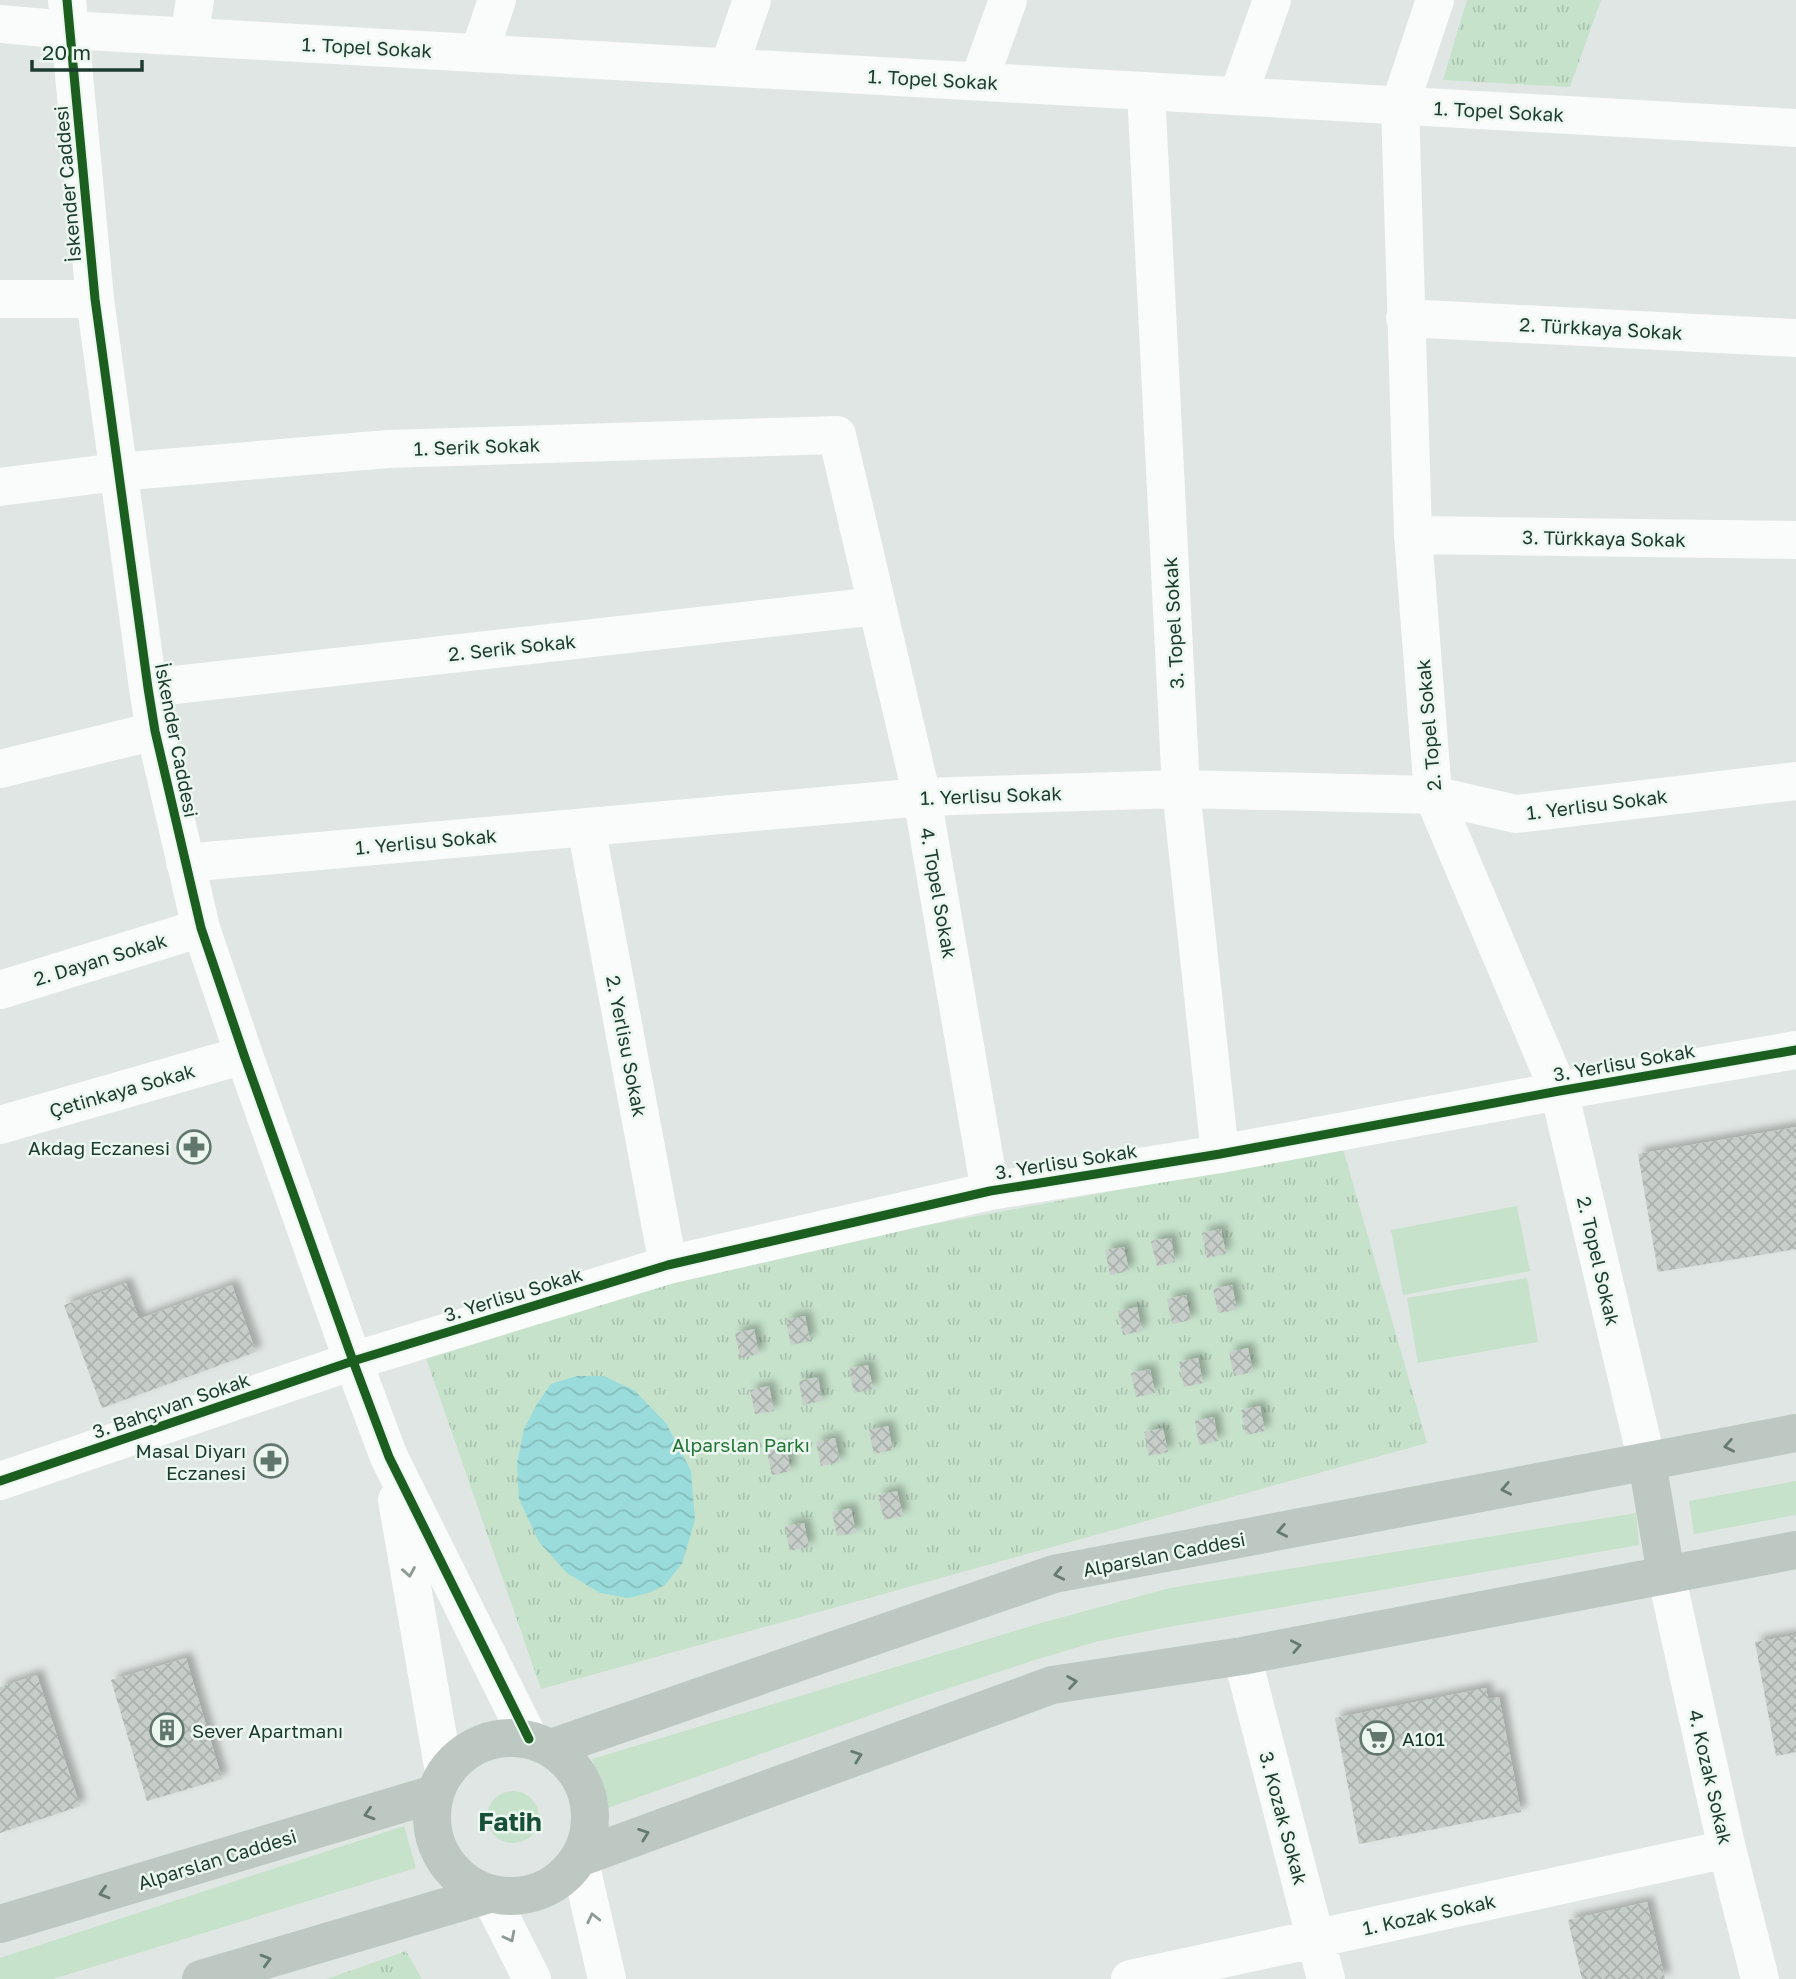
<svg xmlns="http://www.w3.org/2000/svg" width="1796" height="1979" font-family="'Golos Text',sans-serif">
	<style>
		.grass { fill: #c6e2cb }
		.park { fill: url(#park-tufts) }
		.water { fill: url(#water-waves) }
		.building { fill: url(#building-cross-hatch); filter: url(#shadow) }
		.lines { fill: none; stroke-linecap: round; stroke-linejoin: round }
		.minor { stroke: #fafbfb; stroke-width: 38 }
		.major { stroke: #bec8c3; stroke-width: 38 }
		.cycleway-casing { stroke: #ecf7f0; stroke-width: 13 }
		.cycleway { stroke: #1b5e20; stroke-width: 9 }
		.oneway { stroke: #657a71 }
		.oneway2 { stroke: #8b9b94 }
		.labels { text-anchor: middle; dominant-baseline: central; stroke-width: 5; stroke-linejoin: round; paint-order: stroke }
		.street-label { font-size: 19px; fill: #1c3b2e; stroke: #ecf7f0 }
		.poi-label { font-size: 19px; fill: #1c3b2e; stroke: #ecf7f0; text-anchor: end }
		.park-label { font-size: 19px; fill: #227636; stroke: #ecf7f0 }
		.district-label { font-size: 26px; font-weight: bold; fill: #174f38; stroke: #ecf7f0 }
	</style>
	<defs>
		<pattern id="park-tufts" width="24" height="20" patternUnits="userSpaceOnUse" patternTransform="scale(1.75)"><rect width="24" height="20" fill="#c6e2cb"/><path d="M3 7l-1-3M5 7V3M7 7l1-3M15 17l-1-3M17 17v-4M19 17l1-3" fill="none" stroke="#aac3af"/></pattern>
		<pattern id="water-waves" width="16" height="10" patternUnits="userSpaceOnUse" patternTransform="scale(1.75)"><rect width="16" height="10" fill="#9adcdb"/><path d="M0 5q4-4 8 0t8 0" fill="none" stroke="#84bebc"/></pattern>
		<pattern id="building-cross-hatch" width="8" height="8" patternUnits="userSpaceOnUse" patternTransform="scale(1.75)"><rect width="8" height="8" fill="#c7ceca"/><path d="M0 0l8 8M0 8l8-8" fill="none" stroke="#aab2ae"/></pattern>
		<filter id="shadow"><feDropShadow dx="6" dy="-6" stdDeviation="3.5" flood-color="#0004"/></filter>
	</defs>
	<rect width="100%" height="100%" fill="#e0e6e3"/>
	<path class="grass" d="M1517 1206 1530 1271 1403 1295 1391 1230Z
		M1527 1278 1538 1342 1418 1363 1407 1298Z
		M1796 1481V1515L1694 1534 1689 1501Z
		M1636 1513 1639 1545 1163 1628 1095 1642 1035 1660 919 1698 608 1808 592 1759 1041 1623 1170 1588Z
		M487 1817a26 26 0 1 1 52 0a26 26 0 1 1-52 0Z
		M404 1826 416 1868 53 1979H0V1958Z"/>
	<path class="park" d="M1467 0H1601L1570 87 1443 80Z
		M1343 1149 1427 1443 541 1689 426 1358 693 1268Z
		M406 1951 422 1979H327Z"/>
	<path class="water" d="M577 1376H603L634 1390 666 1423 691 1471 695 1520 682 1564 665 1585 651 1592 629 1598 600 1593 567 1573 539 1542 519 1499 517 1463 524 1429 537 1404 551 1384Z"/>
	<path class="building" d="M1796 1127V1249L1658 1272 1638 1154Z
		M1221 1229 1226 1254 1207 1258 1202 1233Z
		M1171 1238 1175 1262 1157 1266 1151 1241Z
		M1124 1247 1129 1271 1110 1275 1105 1250Z
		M126 1283 139 1319 232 1285 256 1352 102 1408 64 1305Z
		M1232 1285 1237 1310 1218 1313 1213 1289Z
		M1186 1295 1191 1320 1172 1324 1167 1299Z
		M1137 1307 1142 1331 1123 1335 1118 1311Z
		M805 1316 810 1341 791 1345 786 1320Z
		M754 1329 759 1354 740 1358 735 1333Z
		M1248 1348 1253 1372 1234 1376 1229 1352Z
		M1198 1358 1203 1383 1184 1387 1179 1362Z
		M868 1365 873 1389 854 1393 849 1369Z
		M1150 1369 1155 1393 1136 1397 1131 1373Z
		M818 1377 822 1401 803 1405 799 1381Z
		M769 1386 774 1411 755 1414 750 1390Z
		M1260 1406 1265 1431 1246 1435 1241 1410Z
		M1214 1417 1218 1441 1199 1445 1195 1421Z
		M888 1426 893 1450 874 1454 869 1430Z
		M1163 1428 1168 1452 1149 1456 1144 1432Z
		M835 1438 840 1462 821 1466 816 1442Z
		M786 1447 791 1471 772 1475 767 1451Z
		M897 1491 903 1516 884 1520 878 1495Z
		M851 1508 856 1533 837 1536 832 1512Z
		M804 1523 809 1547 790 1551 785 1526Z
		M1796 1635V1752L1776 1756 1755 1642Z
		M186 1658 222 1779 147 1801 111 1680Z
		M37 1675 80 1806 0 1833V1687Z
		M1486 1688 1488 1699 1499 1697 1521 1812 1359 1844 1335 1718Z
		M1647 1902 1665 1979H1582L1568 1920Z"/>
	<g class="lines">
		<path class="minor" d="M67 0 95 299 148 688 155 731 201 928 244 1055 353 1361 389 1457 529 1739
			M1435 0 1400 105 1413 535 1433 795 1559 1091 1647 1462
			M0 24 69 30 1796 128
			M189 37 195 0
			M479 53 497 0
			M729 67 752 0
			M979 81 1008 0
			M1146 91 1181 789 1220 1154
			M1238 96 1272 0
			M0 299H95
			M1405 318 1796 338
			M0 487 117 472 388 449 837 435 922 797 990 1191
			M1413 535 1796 540
			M148 688 877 606
			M0 769 155 731
			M586 827 668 1265
			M185 863 922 797 1181 789 1433 795 1516 814 1796 781
			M0 990 201 928
			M0 1125 244 1055
			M0 1481 353 1361 668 1265 990 1191 1220 1154 1559 1091 1796 1050
			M397 1500 444 1772
			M1666 1574 1727 1849 1760 1979
			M1242 1656 1326 1979
			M579 1858 607 1979
			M489 1894 532 1979
			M1130 1979 1727 1849"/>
		<path class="major" d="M1647 1462 1666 1574
			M432 1817a79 79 0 1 1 158 0a79 79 0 1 1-158 0Z
			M551 1748 1054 1574 1796 1433
			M579 1858 1052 1685 1242 1656 1796 1550
			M0 1924 434 1794
			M201 1979 489 1894"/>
		<defs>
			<path id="cycleway" d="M67 0 95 299 148 688 155 731 201 928 244 1055 353 1361 389 1457 529 1739
				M0 1481 353 1361 668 1265 990 1191 1220 1154 1559 1091 1796 1050"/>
		</defs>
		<use href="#cycleway" class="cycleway-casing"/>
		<use href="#cycleway" class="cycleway"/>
	</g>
	<defs><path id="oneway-chevron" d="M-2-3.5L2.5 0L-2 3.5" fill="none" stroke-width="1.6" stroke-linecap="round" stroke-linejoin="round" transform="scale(1.75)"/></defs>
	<g class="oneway">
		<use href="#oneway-chevron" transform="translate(1729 1446) rotate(169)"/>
		<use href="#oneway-chevron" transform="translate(1506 1489) rotate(169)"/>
		<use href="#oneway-chevron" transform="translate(1282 1531) rotate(169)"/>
		<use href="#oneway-chevron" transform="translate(1059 1574) rotate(167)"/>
		<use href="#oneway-chevron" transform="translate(1296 1646) rotate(-11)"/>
		<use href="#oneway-chevron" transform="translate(1072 1682) rotate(-9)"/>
		<use href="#oneway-chevron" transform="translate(857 1756) rotate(-20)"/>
		<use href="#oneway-chevron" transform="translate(369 1814) rotate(163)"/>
		<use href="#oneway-chevron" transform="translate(644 1834) rotate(-20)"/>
		<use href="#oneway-chevron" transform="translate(104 1893) rotate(163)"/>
		<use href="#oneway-chevron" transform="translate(266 1960) rotate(-16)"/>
	</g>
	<g class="oneway2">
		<use href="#oneway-chevron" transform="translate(409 1572) rotate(80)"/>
		<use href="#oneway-chevron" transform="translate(593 1918) rotate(-103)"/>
		<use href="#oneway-chevron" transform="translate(510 1937) rotate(63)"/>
	</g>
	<defs>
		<symbol id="pharmacy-ring" viewBox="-11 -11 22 22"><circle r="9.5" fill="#ecf7f0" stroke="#61776d" stroke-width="1.5"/><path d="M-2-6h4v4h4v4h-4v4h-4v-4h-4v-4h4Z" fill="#61776d"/></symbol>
		<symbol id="building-ring" viewBox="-11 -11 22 22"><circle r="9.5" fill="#ecf7f0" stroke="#61776d" stroke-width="1.5"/><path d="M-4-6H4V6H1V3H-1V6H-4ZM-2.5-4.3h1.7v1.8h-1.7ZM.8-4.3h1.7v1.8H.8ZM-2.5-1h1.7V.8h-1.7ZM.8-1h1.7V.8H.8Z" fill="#61776d"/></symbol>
		<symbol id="supermarket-ring" viewBox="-11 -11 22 22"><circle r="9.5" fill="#ecf7f0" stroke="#61776d" stroke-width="1.5"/><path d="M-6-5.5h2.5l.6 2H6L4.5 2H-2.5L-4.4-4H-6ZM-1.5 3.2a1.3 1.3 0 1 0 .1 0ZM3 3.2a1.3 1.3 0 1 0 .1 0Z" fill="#61776d"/></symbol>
	</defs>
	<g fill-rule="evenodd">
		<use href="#pharmacy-ring" x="175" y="1128" width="38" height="38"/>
		<use href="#pharmacy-ring" x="252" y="1442" width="38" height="38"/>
		<use href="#building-ring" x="148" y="1711" width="38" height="38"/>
		<use href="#supermarket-ring" x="1358" y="1719" width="38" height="38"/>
	</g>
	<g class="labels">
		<g class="street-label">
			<text transform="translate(367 47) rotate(3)">1. Topel Sokak</text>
			<text transform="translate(933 79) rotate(3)">1. Topel Sokak</text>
			<text transform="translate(1499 111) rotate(3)">1. Topel Sokak</text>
			<text transform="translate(67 184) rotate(-95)">İskender Caddesi</text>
			<text transform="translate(1601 328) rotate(3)">2. Türkkaya Sokak</text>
			<text transform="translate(477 446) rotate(-2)">1. Serik Sokak</text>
			<text transform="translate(1604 538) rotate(1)">3. Türkkaya Sokak</text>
			<text transform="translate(1173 623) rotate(-93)">3. Topel Sokak</text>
			<text transform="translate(512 647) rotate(-6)">2. Serik Sokak</text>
			<text transform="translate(1428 725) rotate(-95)">2. Topel Sokak</text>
			<text transform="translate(177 740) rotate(79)">İskender Caddesi</text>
			<text transform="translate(991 795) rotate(-2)">1. Yerlisu Sokak</text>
			<text transform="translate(1597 804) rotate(-7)">1. Yerlisu Sokak</text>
			<text transform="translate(426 841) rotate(-5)">1. Yerlisu Sokak</text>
			<text transform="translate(939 893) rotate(80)">4. Topel Sokak</text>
			<text transform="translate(100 959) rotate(-17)">2. Dayan Sokak</text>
			<text transform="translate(627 1046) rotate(79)">2. Yerlisu Sokak</text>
			<text transform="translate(1624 1062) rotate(-10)">3. Yerlisu Sokak</text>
			<text transform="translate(122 1090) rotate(-16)">Çetinkaya Sokak</text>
			<text transform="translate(1066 1161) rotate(-9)">3. Yerlisu Sokak</text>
			<text transform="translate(1599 1261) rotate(77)">2. Topel Sokak</text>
			<text transform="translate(513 1294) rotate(-17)">3. Yerlisu Sokak</text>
			<text transform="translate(171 1405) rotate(-19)">3. Bahçıvan Sokak</text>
			<text transform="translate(1164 1554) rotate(-11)">Alparslan Caddesi</text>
			<text transform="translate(1711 1777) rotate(77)">4. Kozak Sokak</text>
			<text transform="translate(1284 1818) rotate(75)">3. Kozak Sokak</text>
			<text transform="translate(217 1859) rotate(-17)">Alparslan Caddesi</text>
			<text transform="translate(1429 1914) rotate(-12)">1. Kozak Sokak</text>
		</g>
		<g class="poi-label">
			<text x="170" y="1147">Akdağ Eczanesi</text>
			<text x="246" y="1450">Masal Diyarı<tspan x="246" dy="22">Eczanesi</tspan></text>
			<text x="192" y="1730" text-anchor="start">Sever Apartmanı</text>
			<text x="1402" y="1738" text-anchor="start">A101</text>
		</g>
		<g class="park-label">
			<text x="741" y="1444">Alparslan Parkı</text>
		</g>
		<g class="district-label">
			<text x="510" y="1821">Fatih</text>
		</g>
	</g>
	<path d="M32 60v10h110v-10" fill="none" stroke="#1c3b2e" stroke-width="3.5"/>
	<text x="42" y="60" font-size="21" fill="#1c3b2e" stroke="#ecf7f0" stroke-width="5" paint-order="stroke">20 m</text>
</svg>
